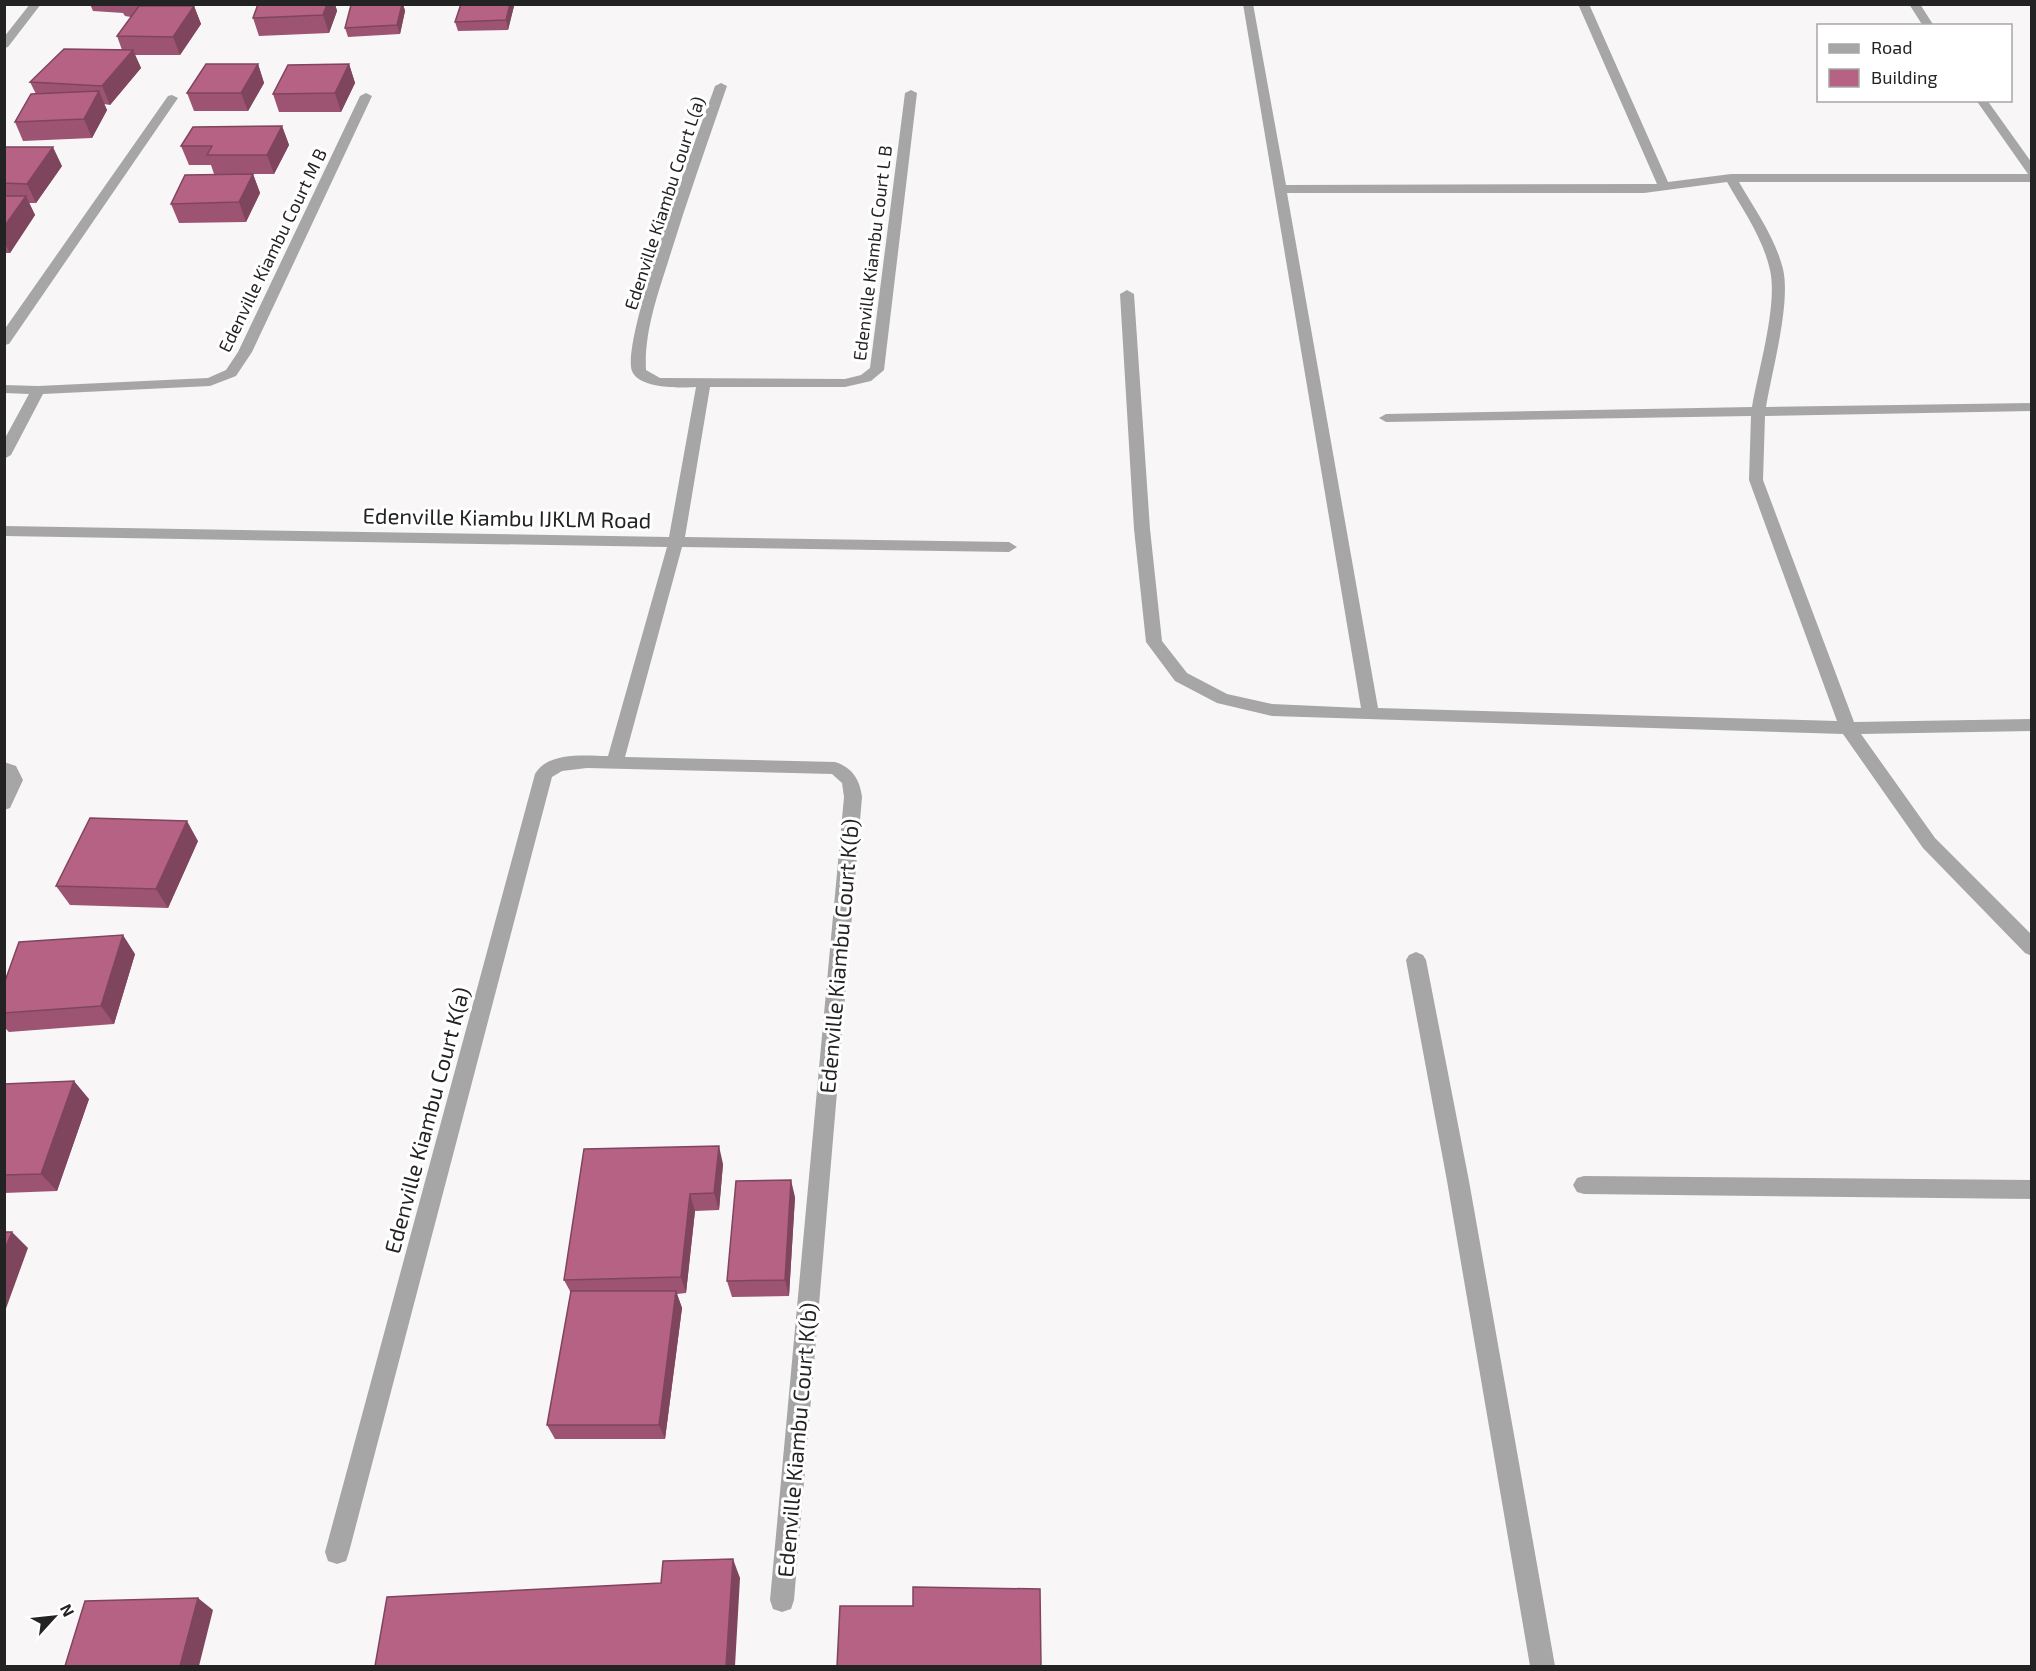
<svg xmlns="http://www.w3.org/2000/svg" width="2036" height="1671" font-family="'Exo 2',sans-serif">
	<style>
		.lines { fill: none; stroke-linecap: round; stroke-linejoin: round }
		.street { fill: #a5a6a5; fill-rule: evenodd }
		.wall { fill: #9d5472 }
		.shaded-wall { fill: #7f455d }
		.building { fill: #b66285; stroke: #7f455d; stroke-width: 1.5 }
		.labels { text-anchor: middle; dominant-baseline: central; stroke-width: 6; stroke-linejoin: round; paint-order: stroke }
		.far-street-label { font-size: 18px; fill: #242324; stroke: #fff }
		.street-label { font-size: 22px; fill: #242324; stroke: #fff }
	</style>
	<rect width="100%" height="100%" fill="#f9f6f7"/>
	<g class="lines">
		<path class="street" d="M30 4H41L8 47 4 48V37Z
			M1243 4H1253L1286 185 1657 184 1578 4H1589L1668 182 1731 174H2028L1976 100H1987L2032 163V182H1739C1755 210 1775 237 1783 269 1791 303 1772 371 1766 407L2032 403V411L1765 416 1763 480 1854 722 2032 719V731L1861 734 1935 838 2032 935V956L2025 953 1923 848 1843 734 1272 716 1217 703 1175 681 1146 642 1134 529 1120 294 1127 290 1134 294 1150 529 1162 641 1187 673 1227 694 1272 704 1361 708ZM1727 182C1743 210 1763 238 1770 270 1778 305 1758 371 1752 407L1386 414 1379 418 1386 422 1751 416 1749 480 1837 721 1378 708 1287 193H1644Z
			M1909 4H1920L1934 26H1923Z
			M721 83 727 86C707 144 686 203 668 262 657 296 644 334 646 370L660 378 845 379 861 375 870 368 905 93 911 90 917 93 884 370 871 381 845 387H710L685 537 1009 542 1017 547 1009 552 682 547 625 757 835 762C852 767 860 780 862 797L794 1600 791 1609 782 1612 773 1609 770 1600 844 797 842 783 832 774 587 768 562 771 552 777 349 1552 346 1561 337 1564 328 1561 325 1552 535 774C548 751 586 756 608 756L667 547 4 536V526L669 537 696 387C681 388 639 389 632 371 620 340 700 129 715 86Z
			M366 93 372 96 252 352 236 376 210 386 43 394 11 455 4 459V440L29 394 4 393V385L38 386 208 378 226 370 238 352 360 96Z
			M172 95 178 98 9 344 4 345V330L168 96Z
			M4 762 16 766 23 780 10 808 4 810Z
			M1416 952 1423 955 1426 960 1469 1181 1555 1666H1530L1447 1181 1406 960 1409 955Z
			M1584 1176 2032 1180V1199L1584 1194 1577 1192 1573 1185 1577 1178Z"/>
	</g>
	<path class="wall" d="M90 4H179L178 6H194L201 24 180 55H135L141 68 110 105 104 104 107 110 92 138 23 141 15 122 36 94 30 82 122 50 117 36 131 17 125 16 123 13 93 11Z
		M258 4H335L337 11 329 33 259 36 253 18Z
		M357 4H403L405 11 400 34 348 37 345 28Z
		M514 6 508 30 458 31 455 22Z
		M258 64 264 83 248 111H194L187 93Z
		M349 64 355 83 341 112H279L273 94Z
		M282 126 289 145 274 174H253L260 193 246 222 179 223 171 204 214 174 211 165H189L181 146Z
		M4 147 62 166 36 203H29L35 215 10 253H4Z
		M198 841 168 908 70 905 56 886Z
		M135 954 114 1024 9 1032 4 1027V984Z
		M4 1084 89 1099 57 1191 4 1193Z
		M723 1164 719 1210 695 1211 686 1293 677 1294 682 1308 665 1439H555L547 1425 571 1293 564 1280Z
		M795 1197 789 1296 732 1297 727 1281Z"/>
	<path class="shaded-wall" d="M160 4H179L166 19Z
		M327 4H335L337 11 329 33 323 15Z
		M402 4H403L405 11 400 34 397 25Z
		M510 4H513L514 6 508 30 506 20Z
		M194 6 201 24 180 55 173 37Z
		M133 50 141 68 110 105 102 86Z
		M258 64 264 83 248 111 241 93Z
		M349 64 355 83 341 112 335 93Z
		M99 91 107 110 92 138 84 119Z
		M282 126 289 145 274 174 267 155Z
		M53 147 62 166 36 203 27 184Z
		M253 174 260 193 246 222 239 202Z
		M26 196 35 215 10 253 4 242V227Z
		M187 821 198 841 168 908 156 889Z
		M123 935 135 954 114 1024 101 1006Z
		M74 1081 89 1099 57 1191 41 1174Z
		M719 1146 723 1164 719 1210 714 1193Z
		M791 1180 795 1197 789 1296 785 1280Z
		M690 1194 695 1211 686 1293 681 1277Z
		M12 1232 28 1248 4 1314V1251Z
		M676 1291 682 1308 665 1439 659 1425Z
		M733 1559 740 1578 735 1666H726Z
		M198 1598 213 1610 199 1666H180Z"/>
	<path class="building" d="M258 4H327L323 15 253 18Z
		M402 4 397 25 345 28 351 5Z
		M461 4H510L506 20 455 22Z
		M139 6H194L173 37 117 36Z
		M64 49 133 50 102 86 30 82Z
		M206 64H258L241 93H187Z
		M349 64 335 93 273 94 288 65Z
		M99 91 84 119 15 122 31 94Z
		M282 126 267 155H207L212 146H181L193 127Z
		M4 147H53L27 184 4 183Z
		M253 174 239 202 171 204 185 175Z
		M4 196H26L4 227Z
		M90 818 187 821 156 889 56 886Z
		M123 935 101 1006 4 1013V984L19 942Z
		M74 1081 41 1174 4 1175V1084Z
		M719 1146 714 1193 690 1194 681 1277 564 1280 584 1149Z
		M791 1180 785 1280 727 1281 736 1181Z
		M4 1232H12L4 1251Z
		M571 1291H676L659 1425H547Z
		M733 1559 726 1666H375L387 1597 661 1583 663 1561Z
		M913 1587 1040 1589 1041 1666H837L840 1606H913Z
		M198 1598 180 1666H65L85 1601Z"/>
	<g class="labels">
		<g class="far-street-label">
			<text transform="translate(664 203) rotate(-72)">Edenville Kiambu Court L(a)</text>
			<text transform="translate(272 250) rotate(-64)">Edenville Kiambu Court M B</text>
			<text transform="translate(872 253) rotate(-83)">Edenville Kiambu Court L B</text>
		</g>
		<g class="street-label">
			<text transform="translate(507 517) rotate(1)">Edenville Kiambu IJKLM Road</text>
			<text transform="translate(838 956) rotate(-85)">Edenville Kiambu Court K(b)</text>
			<text transform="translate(426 1120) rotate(-75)">Edenville Kiambu Court K(a)</text>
			<text transform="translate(796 1440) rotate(-85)">Edenville Kiambu Court K(b)</text>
		</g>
	</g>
	<rect width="2036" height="1671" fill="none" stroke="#242324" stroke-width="12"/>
	<rect x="1817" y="24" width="195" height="78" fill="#ffffff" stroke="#a7a7a7" stroke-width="1.5"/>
	<rect x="1829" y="44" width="30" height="9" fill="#a5a6a5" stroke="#a7a7a7" stroke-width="1.5"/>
	<text x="1871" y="54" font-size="18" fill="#242324">Road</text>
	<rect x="1829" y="69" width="30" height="18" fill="#b66285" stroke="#a7a7a7" stroke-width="1.5"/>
	<text x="1871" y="84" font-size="18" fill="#242324">Building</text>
	<g transform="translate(54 1617) rotate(63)" stroke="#ffffff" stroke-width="4.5" paint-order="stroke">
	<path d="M0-4.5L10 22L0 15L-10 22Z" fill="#242324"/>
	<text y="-9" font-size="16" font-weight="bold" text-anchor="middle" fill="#242324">N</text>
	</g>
</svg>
